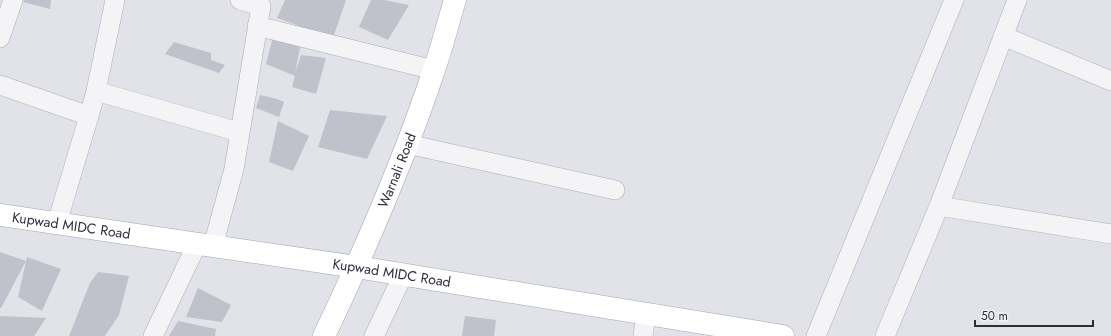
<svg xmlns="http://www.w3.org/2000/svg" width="1111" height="336" font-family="Jost,sans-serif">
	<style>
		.building { fill: #bfc1cb }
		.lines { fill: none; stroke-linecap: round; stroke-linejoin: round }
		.minor-casing { stroke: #aaadb6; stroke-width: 20 }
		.major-casing { stroke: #a1a5b4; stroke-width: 23 }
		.minor { stroke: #f4f4f7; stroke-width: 19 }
		.major { stroke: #fff; stroke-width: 22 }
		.labels { text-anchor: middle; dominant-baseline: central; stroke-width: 3; stroke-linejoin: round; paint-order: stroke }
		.street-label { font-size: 14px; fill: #2b2e3f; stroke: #f1f2f6 }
	</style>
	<rect width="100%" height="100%" fill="#e1e3e9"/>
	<path class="building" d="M24 0H51L50 9 23 2Z
		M285 0H346L333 38 277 18Z
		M371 0H384L409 5 388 40 359 27Z
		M273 37 301 43 295 73 301 55 326 58 316 94 292 87 295 76 266 64Z
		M174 42 211 53V60L225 65 219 73 165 54Z
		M260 95 277 99 284 102 279 117 256 108Z
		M330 110 387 116 367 159 318 147Z
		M278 121 309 136 293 171 269 162Z
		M0 252 26 261 1 308H0Z
		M27 257 61 269 42 311 18 297Z
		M98 272 129 276 119 315 105 336H69L90 283Z
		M198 288 231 305 222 322 186 317Z
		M0 316 46 318 34 336H0Z
		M465 316 496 320 494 336H462Z
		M178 321 216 329 215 336H169Z"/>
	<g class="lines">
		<defs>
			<path id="minor" d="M257 26 434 70
				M1003 36 1111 81
				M0 38 13 0
				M0 85 89 116 96 91 239 132
				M96 91 115 0
				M407 144 615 190
				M939 206 1017 0
				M57 223 89 116
				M213 246 234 169 261 6 240 0
				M153 336 197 244
				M374 336 403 275
				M643 336 646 314
				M816 336 954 0
				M885 336 939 206 1111 234"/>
			<g id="major">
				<path id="s1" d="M0 215 357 267 783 336"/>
				<path id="s2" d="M324 336C365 250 404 160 434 70 442 47 448 23 455 0"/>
			</g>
		</defs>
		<use href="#minor" class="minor-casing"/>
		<use href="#major" class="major-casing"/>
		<use href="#minor" class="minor"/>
		<use href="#major" class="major"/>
	</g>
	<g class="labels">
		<g class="street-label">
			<text stroke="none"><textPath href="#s2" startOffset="181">Warnali Road</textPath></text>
			<text stroke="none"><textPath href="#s1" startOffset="72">Kupwad MIDC Road</textPath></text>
			<text stroke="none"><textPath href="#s1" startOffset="396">Kupwad MIDC Road</textPath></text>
		</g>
	</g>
	<path d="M975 320v6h118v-6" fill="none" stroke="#2b2e3f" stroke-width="2"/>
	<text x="981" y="320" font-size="12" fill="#2b2e3f" stroke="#f1f2f6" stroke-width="3" paint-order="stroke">50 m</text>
</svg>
